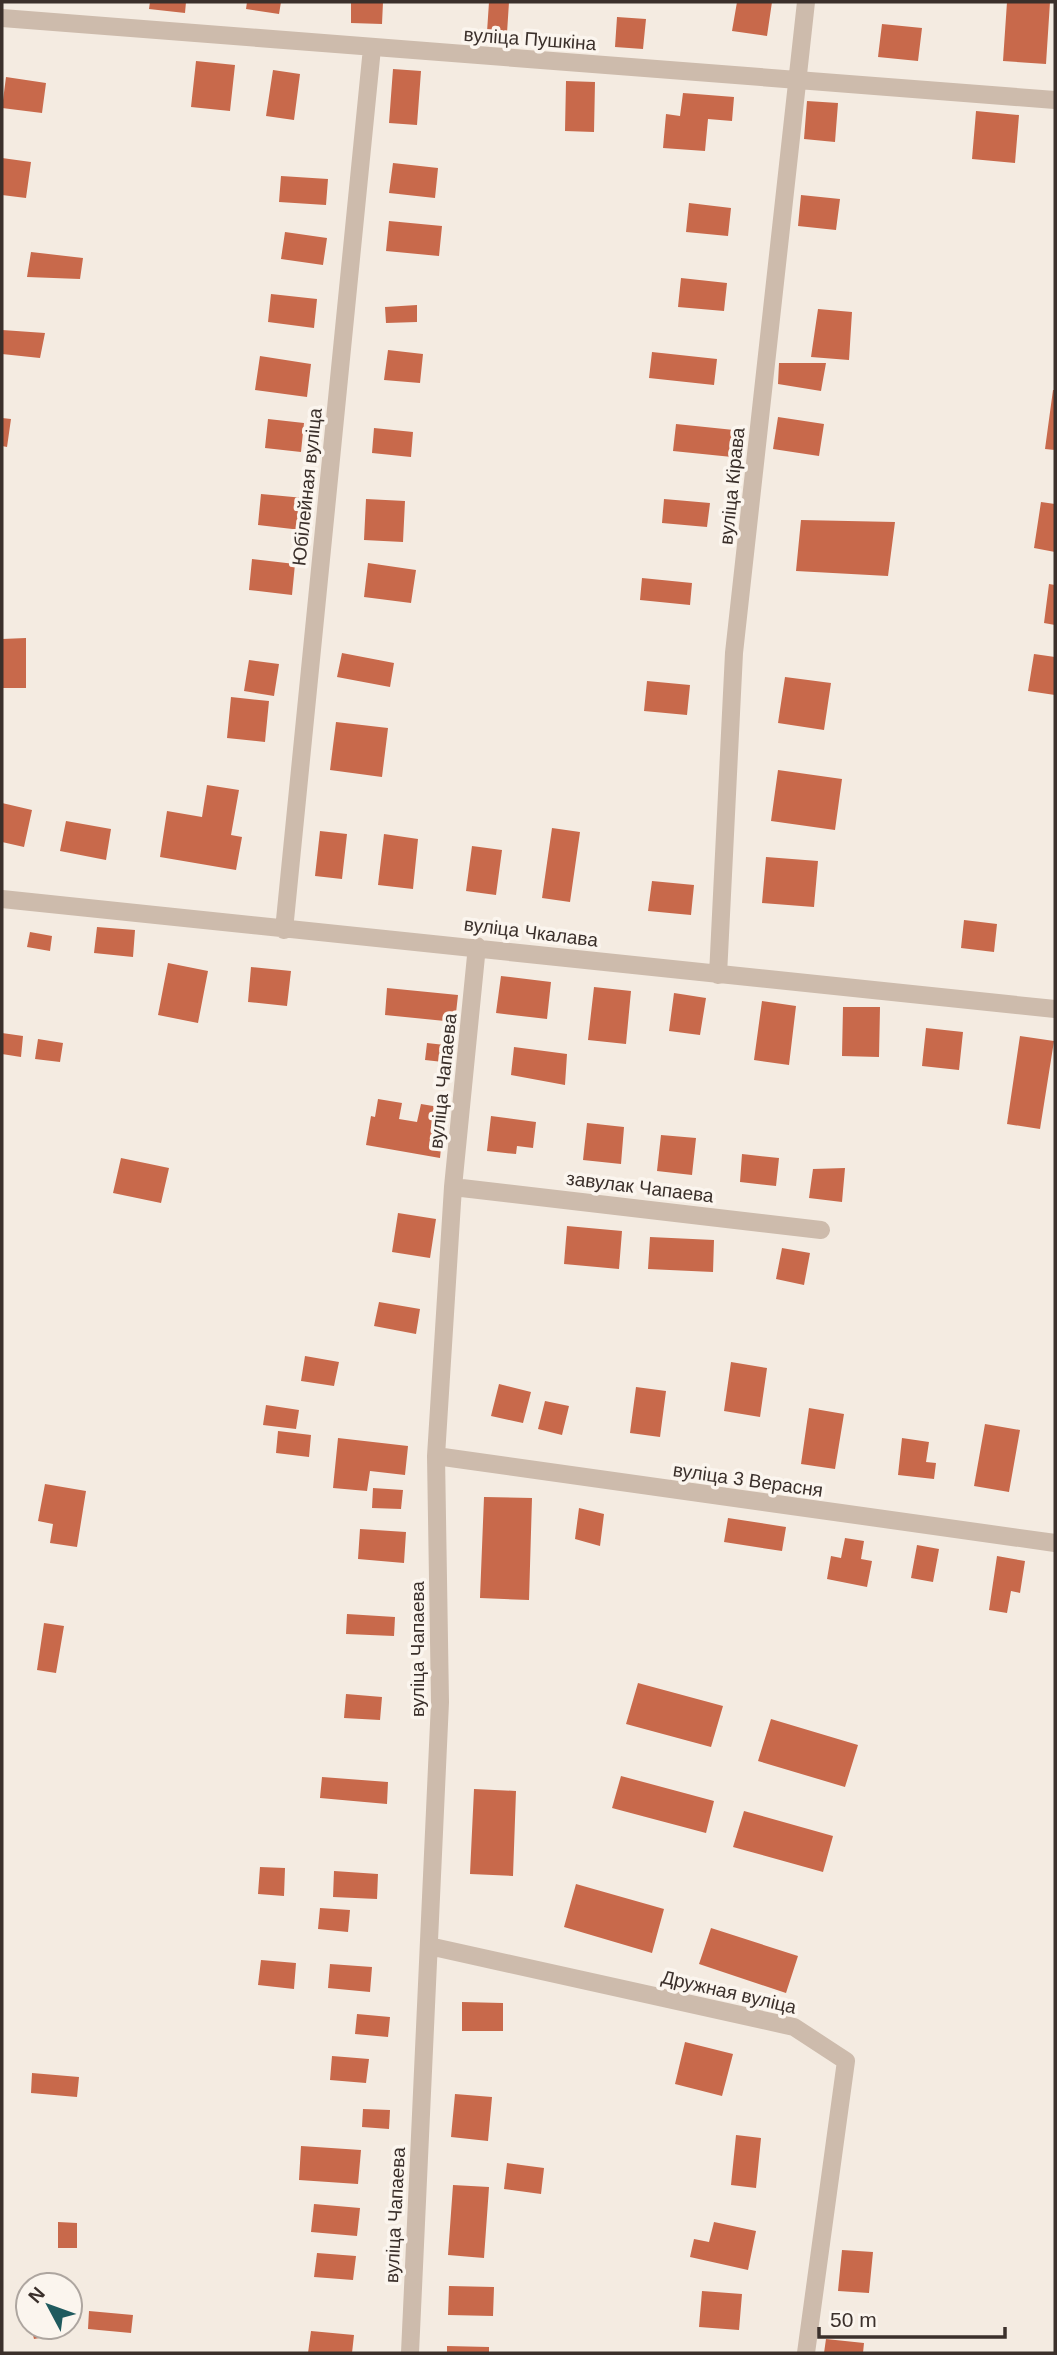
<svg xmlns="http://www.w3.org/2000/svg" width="1057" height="2355" font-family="Helvetica,sans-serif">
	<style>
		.building { fill: #c8694b }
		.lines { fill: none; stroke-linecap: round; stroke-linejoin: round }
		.minor { stroke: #cdbbac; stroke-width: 18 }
		.labels { text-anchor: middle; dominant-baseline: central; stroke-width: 7; stroke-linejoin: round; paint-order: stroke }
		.street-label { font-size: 19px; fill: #3b302b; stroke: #fbf5ee }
	</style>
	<rect width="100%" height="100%" fill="#f4ebe1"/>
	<path class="building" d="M150 2H186L185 13 149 9Z
		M247 2H281L279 14 246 9Z
		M351 2H383L382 24 351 23Z
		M489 2H509L507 33 487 32Z
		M737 2H772L767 36 732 31Z
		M1007 2H1050L1046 64 1003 61Z
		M617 17 646 19 643 49 615 47Z
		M882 24 922 28 918 61 878 57Z
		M196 61 235 65 230 111 191 107Z
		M393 69 421 71 417 125 389 123Z
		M273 70 300 74 294 120 266 116Z
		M6 77 46 83 42 113 2 108Z
		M566 81 595 82 594 132 565 131Z
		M683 93 734 97 732 121 708 119 705 151 663 148 666 114 680 116Z
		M807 101 838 103 835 142 804 139Z
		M976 111 1019 115 1015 163 972 159Z
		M2 158 31 162 26 198 2 195Z
		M393 163 438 168 435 198 389 193Z
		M281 176 328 179 326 205 279 202Z
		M801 195 840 199 836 230 798 226Z
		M689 203 731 208 728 236 686 232Z
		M389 221 442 226 439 256 386 251Z
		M285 232 327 238 323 265 281 259Z
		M31 252 83 258 80 279 27 277Z
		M681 278 727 283 724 311 678 307Z
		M271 294 317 299 314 328 268 322Z
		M417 305V322L386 323 385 307Z
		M818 309 852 312 849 360 811 357Z
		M2 330 45 333 40 358 2 354Z
		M388 350 423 354 420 383 384 380Z
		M652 352 717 359 714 385 649 378Z
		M260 356 311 364 307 397 255 390Z
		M779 363H826L821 391 778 384Z
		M1053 390H1055V450L1045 449Z
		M778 417 824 424 819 456 773 449Z
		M2 418 11 419 7 447 2 446Z
		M268 419 304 423 301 452 265 448Z
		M676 424 734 430 732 457 673 451Z
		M374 428 413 432 411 457 372 453Z
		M261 494 304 498 301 530 258 525Z
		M366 499 405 501 403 542 364 540Z
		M664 499 710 503 707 527 662 523Z
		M1041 502 1055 504V552L1034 548Z
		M801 520 895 522 888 576 796 571Z
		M252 559 295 564 292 595 249 590Z
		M368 563 416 570 411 603 364 597Z
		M642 578 692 583 690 605 640 600Z
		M1049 584 1055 585V625L1044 623Z
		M26 638V688H2V639Z
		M342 653 394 663 390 687 337 677Z
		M1034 654 1055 657V695L1028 691Z
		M249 660 279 664 274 696 244 691Z
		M785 677 831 683 824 730 778 723Z
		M647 681 690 685 687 715 644 711Z
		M231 697 269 701 265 742 227 738Z
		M336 722 388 728 382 777 330 770Z
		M778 770 842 779 835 830 771 821Z
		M207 785 239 790 231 835 242 837 236 870 160 857 167 811 202 817Z
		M2 803 32 810 24 847 2 842Z
		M66 821 111 829 106 860 60 851Z
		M552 828 580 832 570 902 542 898Z
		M320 831 347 834 342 879 315 876Z
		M384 834 418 839 413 889 378 885Z
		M472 846 502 850 496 895 466 891Z
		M766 857 818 861 814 907 762 903Z
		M652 881 694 885 691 915 648 911Z
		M964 920 997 924 994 952 961 948Z
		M97 927 135 930 133 957 94 953Z
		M30 932 52 936 50 951 27 947Z
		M168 963 208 971 198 1023 158 1015Z
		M251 967 291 971 287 1006 248 1002Z
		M501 976 551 982 547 1019 496 1013Z
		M594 987 631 991 626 1044 588 1040Z
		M387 988 458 995 455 1022 385 1015Z
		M674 993 706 998 700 1035 669 1031Z
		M762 1001 796 1006 789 1065 754 1060Z
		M843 1007H880L879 1057 842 1056Z
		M926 1028 963 1032 959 1070 922 1066Z
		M2 1033 23 1036 21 1057 2 1054Z
		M1020 1036 1054 1041 1040 1129 1007 1124Z
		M38 1039 63 1043 60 1062 35 1059Z
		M427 1043 454 1046 452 1063 425 1060Z
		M514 1047 567 1054 565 1085 511 1075Z
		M378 1099 402 1103 399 1119 417 1122 421 1104 445 1108 440 1158 366 1145 371 1116 375 1117Z
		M491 1116 536 1122 533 1148 517 1146 516 1154 487 1151Z
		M587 1123 624 1127 621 1164 583 1160Z
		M661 1135 696 1138 692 1175 657 1171Z
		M742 1154 779 1158 776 1186 740 1182Z
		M121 1158 169 1168 161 1203 113 1193Z
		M845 1168 842 1202 809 1198 813 1169Z
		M398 1213 436 1219 430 1258 392 1252Z
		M567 1226 622 1231 619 1269 564 1264Z
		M650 1237 714 1240 713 1272 648 1269Z
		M782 1248 810 1253 804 1285 776 1279Z
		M379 1302 420 1309 416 1334 374 1326Z
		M305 1356 339 1362 334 1386 301 1381Z
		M731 1362 767 1368 760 1417 724 1411Z
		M499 1384 531 1392 523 1423 491 1416Z
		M636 1387 666 1391 660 1437 630 1433Z
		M545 1401 569 1406 562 1435 538 1429Z
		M266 1405 299 1410 296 1429 263 1425Z
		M809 1408 844 1414 835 1469 801 1464Z
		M985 1424 1020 1430 1009 1492 974 1486Z
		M278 1431 311 1435 309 1457 276 1453Z
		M338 1438 408 1446 405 1475 370 1471 367 1491 333 1488Z
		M902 1438 929 1442 926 1462 936 1463 934 1479 898 1475Z
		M45 1484 86 1491 77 1547 50 1543 53 1524 38 1521Z
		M373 1488 403 1490 401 1509 372 1508Z
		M484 1497 532 1498 529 1600 480 1598Z
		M579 1508 604 1514 600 1546 575 1539Z
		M728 1518 786 1527 782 1551 724 1542Z
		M360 1529 406 1532 404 1563 358 1559Z
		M845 1538 864 1541 861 1559 872 1561 867 1587 827 1579 831 1556 841 1558Z
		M917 1545 939 1549 933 1582 911 1578Z
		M997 1556 1025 1561 1020 1593 1011 1591 1007 1613 989 1610Z
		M347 1614 395 1617 394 1636 346 1634Z
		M44 1623 64 1626 56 1673 37 1670Z
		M638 1683 723 1706 711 1747 626 1724Z
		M346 1694 382 1697 380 1720 344 1718Z
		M771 1719 858 1745 845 1787 758 1761Z
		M621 1776 714 1801 706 1833 612 1808Z
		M322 1777 388 1782 387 1804 320 1798Z
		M474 1789 516 1791 513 1876 470 1874Z
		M744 1811 833 1836 823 1872 733 1847Z
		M260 1867 285 1868 284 1896 258 1894Z
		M334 1871 378 1874 377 1899 333 1897Z
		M576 1884 664 1909 652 1953 564 1927Z
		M320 1908 350 1910 348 1932 318 1929Z
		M711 1928 798 1956 786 1993 699 1964Z
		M261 1960 296 1963 294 1989 258 1985Z
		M330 1964 372 1967 370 1992 328 1988Z
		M462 2002 503 2003V2031H462Z
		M357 2014 390 2017 388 2037 355 2034Z
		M685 2042 733 2054 722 2096 675 2084Z
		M332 2056 369 2059 366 2083 330 2080Z
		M32 2073 79 2077 77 2097 31 2093Z
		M455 2094 492 2097 488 2141 451 2137Z
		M363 2109 390 2110 389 2129 362 2127Z
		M736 2135 761 2138 756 2188 731 2185Z
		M301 2146 361 2150 358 2184 299 2180Z
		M507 2163 544 2168 541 2194 504 2189Z
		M453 2185 489 2187 484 2258 448 2255Z
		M314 2204 360 2208 357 2236 311 2232Z
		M58 2222 77 2223V2248H58Z
		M714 2222 756 2231 748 2270 690 2257 694 2239 709 2242Z
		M842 2250 873 2252 869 2293 838 2291Z
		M317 2253 356 2256 353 2280 314 2277Z
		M449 2286 494 2287 493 2316 448 2315Z
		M702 2291 742 2294 739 2330 699 2327Z
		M89 2311 133 2315 131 2333 88 2329Z
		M31 2327H65L66 2333 34 2339Z
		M311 2331 354 2335 352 2353H308Z
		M826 2339 864 2343 863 2353H824Z
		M447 2346 489 2347V2353H447Z"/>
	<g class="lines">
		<path class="minor" d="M2 18 1055 100
			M2 899 1055 1009
			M284 930 372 48
			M718 975 734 653 806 2
			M453 1187 821 1230
			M436 1456 1055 1543
			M429 1946 794 2027 846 2061 806 2353
			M410 2353 440 1702 436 1456 453 1187 477 946"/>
	</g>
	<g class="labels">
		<g class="street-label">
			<text transform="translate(530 39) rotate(4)">вуліца Пушкіна</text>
			<text transform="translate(732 486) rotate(-84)">вуліца Кірава</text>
			<text transform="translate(307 487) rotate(-84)">Юбілейная вуліца</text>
			<text transform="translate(531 932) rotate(7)">вуліца Чкалава</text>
			<text transform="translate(443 1081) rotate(-84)">вуліца Чапаева</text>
			<text transform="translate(640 1187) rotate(7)">завулак Чапаева</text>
			<text transform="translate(748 1480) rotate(8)">вуліца 3 Верасня</text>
			<text transform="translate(417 1649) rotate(-90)">вуліца Чапаева</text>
			<text transform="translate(729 1992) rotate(13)">Дружная вуліца</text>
			<text transform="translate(395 2215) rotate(-87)">вуліца Чапаева</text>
		</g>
	</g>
	<rect width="1057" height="2355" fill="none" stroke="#3b302b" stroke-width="7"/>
	<g transform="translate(49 2306) rotate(311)"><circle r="33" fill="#fbf5ee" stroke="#aea6a0" stroke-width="2"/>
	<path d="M0-5L12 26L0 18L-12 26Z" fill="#1f5a5e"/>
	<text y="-10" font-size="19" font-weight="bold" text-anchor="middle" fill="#3b302b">N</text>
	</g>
	<path d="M819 2327v10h186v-10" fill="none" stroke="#3b302b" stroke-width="3.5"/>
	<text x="830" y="2327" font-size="21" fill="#3b302b" stroke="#fbf5ee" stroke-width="5" paint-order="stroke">50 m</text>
</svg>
